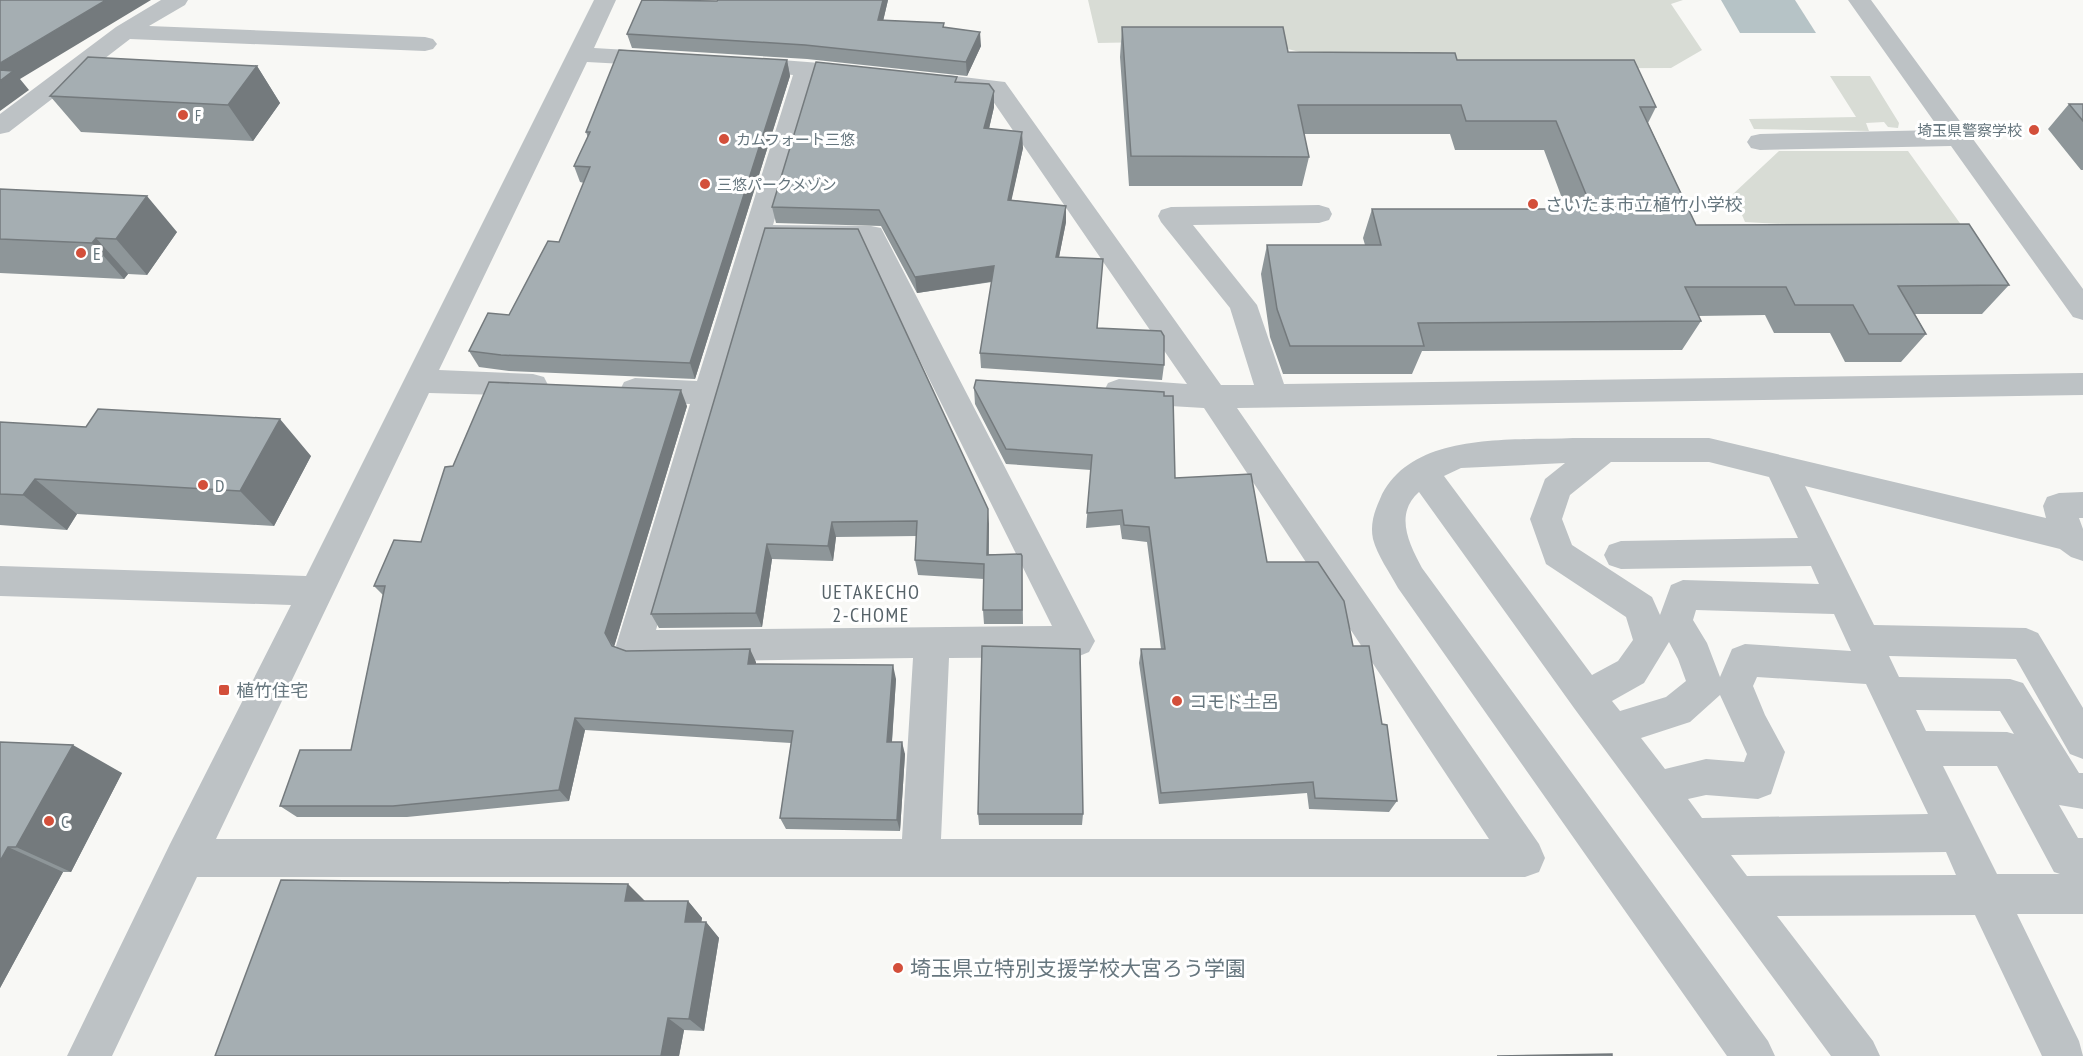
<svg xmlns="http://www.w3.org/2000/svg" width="2083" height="1056" font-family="'PT Sans Narrow','Noto Sans JP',sans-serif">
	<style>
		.green { fill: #d8dcd5 }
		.water { fill: #b6c3c6 }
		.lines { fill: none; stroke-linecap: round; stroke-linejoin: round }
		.minor { fill: #bdc2c5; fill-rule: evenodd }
		.wall { fill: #8e9699 }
		.shaded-wall { fill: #747a7d }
		.building { fill: #a5aeb2; stroke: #747a7d; stroke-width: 1.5 }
		.poi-dot { fill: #d34f3a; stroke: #fff; stroke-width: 2 }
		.labels { text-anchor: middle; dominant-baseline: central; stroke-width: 6; stroke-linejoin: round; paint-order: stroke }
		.far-poi-label { font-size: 15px; fill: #66767e; stroke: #fff; text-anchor: start }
		.poi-label { font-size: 18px; fill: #66767e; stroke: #fff; text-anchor: start }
		.neighbourhood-label { font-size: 20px; letter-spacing: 1.5px; fill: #576369; stroke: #fff }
		.near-poi-label { font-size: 21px; fill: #66767e; stroke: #fff; text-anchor: start }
	</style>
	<rect width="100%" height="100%" fill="#f8f8f5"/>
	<path class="green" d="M1088 0H1683L1671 4 1702 50 1671 68 1367 69 1252 40 1098 43Z
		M1830 76H1870L1899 123 1898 128 1888 127 1884 122 1866 123 1869 131 1754 129 1749 119 1856 117Z
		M1779 151H1908L1980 251 1838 235 1782 224 1745 222 1733 194Z"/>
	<path class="water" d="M1721 0H1795L1816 33H1740Z"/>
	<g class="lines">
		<path class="minor" d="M161 0H188L185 5 149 26 425 37 433 39 437 44 433 49 425 51 130 39 9 132 0 134V114L116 27Z
			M594 0H616L594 48 661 52 669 54 673 59 669 64 661 66 587 62 439 370 533 374 544 377 548 385 544 393 533 396 429 393 216 839H902L913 658 634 662 622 657 616 646 690 404 635 402 624 398 620 390 624 382 635 378 697 381 793 75 734 69 731 64 734 59 743 57 859 66 868 68 871 73 868 78 859 80 816 77 773 225 871 226 881 228 1095 641 1089 652 1077 657 949 658 941 839H1489L1204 408 1119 403 1108 399 1104 391 1108 383 1119 379 1187 384 988 94 937 87 934 82 937 77 946 75 1005 82 1221 385H1254L1230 308 1161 222 1158 216 1161 210 1171 207 1319 205 1329 208 1332 214 1329 220 1319 223 1193 225 1257 305 1284 384 2083 373V395L1237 408 1539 844 1545 858 1539 872 1525 877H197L112 1056H67L170 844 291 605 0 596V566L306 576ZM768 243 862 244 1052 626 656 630Z
			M1848 0H1871L2083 289V320L2073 317 1951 146 1760 150 1751 148 1747 142 1751 136 1760 134 1940 130Z
			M1573 438H1709L2046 518 2043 506 2047 497 2059 493 2083 492V518H2079L2083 529V561L2071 557 2060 549 1805 486 1874 625 2026 628 2038 633 2083 708V759L2070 754 2016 659 1889 656 1899 677 2010 679 2023 683 2079 773H2083V809L2059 805 2078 838H2083V914H2017L2079 1041 2083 1056H2042L1975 915 1777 916 1873 1041 1880 1056H1831L1574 708 1419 492C1394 514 1409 544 1422 568L1768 1041 1775 1056H1727L1398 588C1390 573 1377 555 1373 539 1370 525 1374 512 1380 499 1410 431 1510 441 1573 438ZM1611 462H1709L1769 477 1798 538 1621 541 1609 545 1604 555 1609 565 1621 569 1811 566 1819 584 1683 580 1671 585 1660 615 1652 597 1572 545 1562 519 1570 495ZM1565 463 1545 479 1530 519 1546 564 1626 617 1633 640 1618 661 1592 675 1444 476 1461 468ZM1696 610 1834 614 1851 651 1745 644 1732 649 1720 677 1707 643 1693 620ZM1669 642 1678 659 1686 681 1666 697 1620 711 1612 701 1644 683ZM1757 677 1866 684 1928 814 1702 818 1688 799 1706 795 1758 799 1771 794 1785 752 1765 715 1753 686ZM1720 695 1747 754 1744 762 1706 759 1665 769 1641 738 1690 722ZM1916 710 2000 711 2014 734 2007 732 1926 731ZM1943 766H1997L2054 872 2060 874H1997ZM1946 852 1956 875 1747 876 1731 855Z"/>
	</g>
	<path class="wall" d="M888 0 883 21 944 27 981 46 967 76 807 59 632 48 627 34 717 1Z
		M1122 27 1288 52 1457 60 1656 107 1648 123 1696 225 2009 285 1982 314H1915L1926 334 1901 362H1845L1830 333H1774L1765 315 1698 316 1701 321 1682 350 1422 351 1412 374H1283L1270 337 1261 274 1267 245H1365L1363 238 1372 209H1566L1544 150H1455L1450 134H1304L1309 157 1302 186H1129L1120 57Z
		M787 60 790 76 695 379 509 371 479 367 469 351 509 315 559 242 584 183 580 182 574 166 588 138 586 132Z
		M257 66 280 103 253 141 81 132 50 96Z
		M958 82 994 107 989 129 1023 148 1011 200 1066 206V222L1059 257 1098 328 1164 365 1162 380 981 368 980 353 992 282 917 293 881 226 776 223 772 207Z
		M2069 104H2083V170H2081L2048 129Z
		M0 189 177 232 147 275 128 274 124 279 0 273Z
		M765 228 989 524V554L1022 556 1023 624H984L983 610 984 579 918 575 915 560 917 536 836 537 833 561 772 559 762 627 659 628 651 614Z
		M974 388 1164 396 1175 478 1267 562 1353 646 1382 724 1397 801 1389 812 1309 809 1307 793 1159 804 1139 663 1141 649H1161L1147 542 1122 539 1120 525 1086 528 1091 470 1006 464 975 404Z
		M687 406 614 646 626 651 756 662V664L896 679 892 742 905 754 900 831 786 829 780 818 791 743 585 730 569 801 407 817H297L280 806 351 750 383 595 374 586 421 542 453 466Z
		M0 422 311 456 274 526 77 514 67 530 0 525Z
		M0 742 122 773 71 872H63L0 988Z
		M978 814H1083L1082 825H979Z
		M645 901H688L702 918 701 922H706L719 938 704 1031 684 1030 679 1056H215Z"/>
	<path class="shaded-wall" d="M106 0H151L20 79 29 90 0 111V63Z
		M883 0H888L880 34 878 20Z
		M980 32 981 46 967 76 966 62Z
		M787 60 790 76 695 379 690 363Z
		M257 66 280 103 253 141 228 105Z
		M994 91V107L985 145 984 128Z
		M1022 132 1023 148 1008 216V200Z
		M147 196 177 232 147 275 116 239Z
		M1066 206V222L1056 272V257Z
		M96 238 128 274 124 279 92 243Z
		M994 266 995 281 917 293 915 277Z
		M681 390 687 406 614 647 605 633Z
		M280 419 311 456 274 526 240 491Z
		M35 479 77 514 67 530 23 495Z
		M988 509 989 524 988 569 987 555Z
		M832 522 836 537 833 561 828 546Z
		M767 544 772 559 762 627 756 613Z
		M750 649 756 662 754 678 748 664Z
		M893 665 896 679 891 754 887 742Z
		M575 718 585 730 569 801 559 790Z
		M902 742 905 754 900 831 897 820Z
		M73 745 122 773 71 872 16 847Z
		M8 847 63 872 0 988V861Z
		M628 884 645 901H625Z
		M688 901 702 918 699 938 685 922Z
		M706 922 719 938 704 1031 689 1019Z
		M668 1018 684 1030 679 1056H661Z"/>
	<path class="building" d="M0 0H106L0 63Z
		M642 0 717 1 718 0H883L878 20 944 23 943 27 980 32 966 62 805 45 627 34Z
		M1122 27H1283L1288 52 1455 53 1457 60H1634L1656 107H1640L1696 225 1969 224 2009 285 1898 286 1926 334H1869L1853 305H1795L1786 287H1685L1701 321 1418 323 1424 346H1290L1277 309 1267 245H1381L1372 209H1592L1556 121H1466L1461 105H1298L1309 157 1131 156Z
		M619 50 787 60 690 363 501 355 469 351 488 313 509 315 548 241 559 242 590 167 574 166 590 132H586Z
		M88 57 257 66 228 105 50 96Z
		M816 62 957 77 955 82 989 84 994 91 984 128 1022 132 1008 200 1066 206 1056 257 1103 259 1097 328 1161 331 1164 336V365L980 353 994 266 915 277 879 210 772 207Z
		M0 70 13 71 0 81Z
		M2069 104H2083V121Z
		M0 189 147 196 116 239 96 238 92 243 0 239Z
		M765 228 858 229 988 509 987 555 1021 554 1022 556V610H983L984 564 915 560 917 521 832 522 828 546 767 544 756 613 651 614Z
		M976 380 1164 392V396H1173L1175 478 1251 474 1267 562H1318L1344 601 1353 646H1369L1382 724 1387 725 1397 801 1315 798 1313 782 1161 793 1141 649H1165L1149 527 1124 525 1122 510 1087 513 1092 455 1006 449 974 388Z
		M489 382 681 390 605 633 612 646 626 651 750 649 748 664 893 665 887 742H902L897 820 780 818 793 731 575 718 559 790 393 806H280L300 750H351L385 586H374L394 540 421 542 445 467 453 466Z
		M98 409 280 419 240 491 35 479 23 495 0 494V422L86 427Z
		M982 646 1080 649 1083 814H978Z
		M0 742 73 745 16 847H8L0 861Z
		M281 880 628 884 625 901H688L685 922H706L689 1019 668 1018 661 1056H215Z
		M1612 1054V1056H1497Z"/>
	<g class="poi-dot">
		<circle cx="183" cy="115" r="6"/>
		<circle cx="2034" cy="130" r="6"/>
		<circle cx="724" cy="139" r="6"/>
		<circle cx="705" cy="184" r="6"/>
		<circle cx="1533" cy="204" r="6"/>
		<circle cx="81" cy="253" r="6"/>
		<circle cx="203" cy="485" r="6"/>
		<rect x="218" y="684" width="12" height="12" rx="3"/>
		<circle cx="1177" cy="701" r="6"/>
		<circle cx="49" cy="821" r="6"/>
		<circle cx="898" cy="968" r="6"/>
	</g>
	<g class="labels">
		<g class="far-poi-label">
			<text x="195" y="115">F</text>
			<text x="2022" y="130" text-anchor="end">埼玉県警察学校</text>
			<text x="736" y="139">カムフォート三悠</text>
			<text x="717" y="184">三悠パークメゾン</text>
		</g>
		<g class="poi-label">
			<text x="1545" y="204">さいたま市立植竹小学校</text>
			<text x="93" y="253">E</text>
			<text x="215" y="485">D</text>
			<text x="236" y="690">植竹住宅</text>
			<text x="1189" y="701">コモド土呂</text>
			<text x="61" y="821">C</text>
		</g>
		<g class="neighbourhood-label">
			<text x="871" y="592">UETAKECHO<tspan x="871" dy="23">2-CHOME</tspan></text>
		</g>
		<g class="near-poi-label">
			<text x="910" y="968">埼玉県立特別支援学校大宮ろう学園</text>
		</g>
	</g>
</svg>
